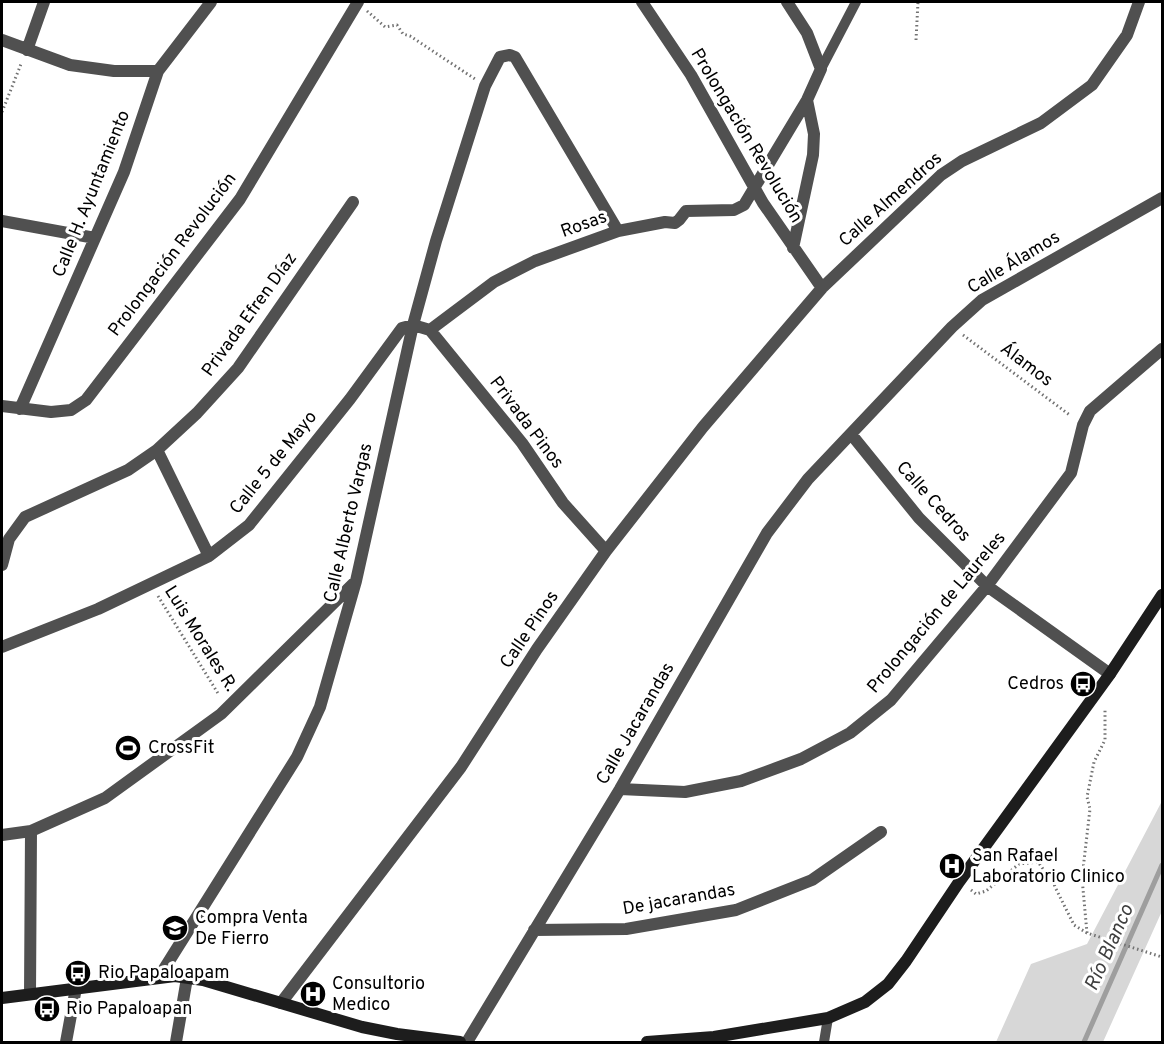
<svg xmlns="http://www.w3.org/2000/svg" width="1164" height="1044" font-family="Overpass,sans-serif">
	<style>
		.green { fill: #d7d7d7 }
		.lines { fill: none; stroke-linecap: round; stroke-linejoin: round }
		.stream { stroke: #9e9e9e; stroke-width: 5 }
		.path { stroke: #727272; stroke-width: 3; stroke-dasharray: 1.5 3; stroke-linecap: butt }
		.service { stroke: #505050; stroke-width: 10 }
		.minor { stroke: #505050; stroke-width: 12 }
		.secondary { stroke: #1d1d1d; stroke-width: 12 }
		.labels { text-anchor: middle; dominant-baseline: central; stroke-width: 6; stroke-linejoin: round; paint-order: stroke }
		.street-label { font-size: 18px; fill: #000; stroke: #fff }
		.poi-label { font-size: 18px; fill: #000; stroke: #fff; text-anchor: start }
		.water-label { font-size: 20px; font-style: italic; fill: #3f3f3f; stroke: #fff }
	</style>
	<rect width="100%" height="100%" fill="#fff"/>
	<path class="green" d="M1162 801V911L1103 1042H996L1031 964 1087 944Z"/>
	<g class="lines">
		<path class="stream" d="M1084 1042 1162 865"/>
		<path class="path" d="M367 11 385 27 397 25 403 34 410 36 475 79
			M916 40 918 2
			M2 112 21 64
			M963 335 1071 416
			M158 596 219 695
			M971 890 976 894 986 891 1019 864 1038 862 1043 869 1051 874 1055 887 1074 925 1087 933 1162 957
			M1087 933 1082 878 1090 809 1087 797 1094 762 1105 740V708"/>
		<path class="service" d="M821 69 856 2
			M824 1042 828 1018"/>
		<path class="minor" d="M642 2 691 75 763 203 822 288
			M2 40 70 65 114 71H158
			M27 50 44 2
			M2 221 95 238
			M793 248 813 155 814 134 807 100
			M413 325 430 330 522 443 563 503 606 551
			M430 330 494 282 535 261 618 231 665 222 675 223 679 220 686 211 734 210 744 205 807 100 821 69 807 33 787 2
			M2 406 51 412 71 410 86 400 240 199 358 2
			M20 409 124 172 158 71 211 2
			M851 434 919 518 987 586 1110 674
			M157 450 209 556
			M2 565 9 539 25 517 128 470 157 450 197 413 238 368 353 202
			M2 647 98 609 209 556 249 525 350 399 402 328 413 325
			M620 789 685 792 741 781 801 759 850 733 891 700 987 586 1071 473 1083 425 1090 411 1162 349
			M2 835 31 831 105 798 221 714 355 582
			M534 930 626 929 736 910 812 880 881 832
			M159 977 297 757 320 707 356 581 413 325 436 241 485 86 500 57 510 55 515 57 618 231
			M30 994 31 831
			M281 1003 461 767 537 649 606 551 703 427 822 288 941 175 962 161 1041 123 1092 85 1127 35 1139 2
			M66 1042 76 988
			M176 1042 187 978
			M467 1042 620 789 767 533 808 479 952 327 982 300 1162 198"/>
		<path class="secondary" d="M2 998 175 976 203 980 362 1027 397 1034 460 1042
			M647 1042 714 1037 828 1018 865 1002 888 984 906 961 959 882 1110 674 1162 595"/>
	</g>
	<defs>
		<symbol id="bus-disc" viewBox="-11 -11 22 22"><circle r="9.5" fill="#000" stroke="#fff"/><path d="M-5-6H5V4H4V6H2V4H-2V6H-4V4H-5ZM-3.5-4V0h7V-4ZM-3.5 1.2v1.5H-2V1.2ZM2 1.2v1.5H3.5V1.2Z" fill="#fff"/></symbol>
		<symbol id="stadium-disc" viewBox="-11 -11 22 22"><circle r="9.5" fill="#000" stroke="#fff"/><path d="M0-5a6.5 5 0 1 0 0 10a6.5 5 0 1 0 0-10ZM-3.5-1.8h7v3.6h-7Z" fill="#fff"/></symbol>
		<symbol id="hospital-disc" viewBox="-11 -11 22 22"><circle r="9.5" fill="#000" stroke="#fff"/><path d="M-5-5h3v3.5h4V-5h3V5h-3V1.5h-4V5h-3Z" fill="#fff"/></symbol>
		<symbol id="school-disc" viewBox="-11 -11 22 22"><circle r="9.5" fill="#000" stroke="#fff"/><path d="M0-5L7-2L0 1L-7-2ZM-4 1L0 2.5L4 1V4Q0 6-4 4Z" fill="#fff"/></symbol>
	</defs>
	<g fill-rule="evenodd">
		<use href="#bus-disc" x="1068" y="669" width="30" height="30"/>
		<use href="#stadium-disc" x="113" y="733" width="30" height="30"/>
		<use href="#hospital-disc" x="937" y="851" width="30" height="30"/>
		<use href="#school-disc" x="160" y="913" width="30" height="30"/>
		<use href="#bus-disc" x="63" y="958" width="30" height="30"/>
		<use href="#hospital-disc" x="298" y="979" width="30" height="30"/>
		<use href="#bus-disc" x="32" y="994" width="30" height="30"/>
	</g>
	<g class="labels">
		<g class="street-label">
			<text transform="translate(746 136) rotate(59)">Prolongación Revolución</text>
			<text transform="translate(92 194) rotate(-68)">Calle H. Ayuntamiento</text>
			<text transform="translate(891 200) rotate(-42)">Calle Almendros</text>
			<text transform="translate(584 225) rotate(-20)">Rosas</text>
			<text transform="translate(173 255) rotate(-53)">Prolongación Revolución</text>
			<text transform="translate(1014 263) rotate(-31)">Calle Álamos</text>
			<text transform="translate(250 315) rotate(-54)">Privada Efren Díaz</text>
			<text transform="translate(1026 365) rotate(37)">Álamos</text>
			<text transform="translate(526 423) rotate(53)">Privada Pinos</text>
			<text transform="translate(274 463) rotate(-51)">Calle 5 de Mayo</text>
			<text transform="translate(933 502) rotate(48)">Calle Cedros</text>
			<text transform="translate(349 523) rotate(-77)">Calle Alberto Vargas</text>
			<text transform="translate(937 613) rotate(-50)">Prolongación de Laureles</text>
			<text transform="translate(530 630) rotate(-56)">Calle Pinos</text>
			<text transform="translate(200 639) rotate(58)">Luis Morales R.</text>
			<text transform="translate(636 724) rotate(-60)">Calle Jacarandas</text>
			<text transform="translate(679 900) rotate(-10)">De jacarandas</text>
		</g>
		<g class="poi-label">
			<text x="1064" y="684" text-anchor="end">Cedros</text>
			<text x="148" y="748">CrossFit</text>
			<text x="972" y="856">San Rafael<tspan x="972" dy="21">Laboratorio Clinico</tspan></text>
			<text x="195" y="918">Compra Venta<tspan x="195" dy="21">De Fierro</tspan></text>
			<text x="98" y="973">Rio Papaloapam</text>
			<text x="332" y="984">Consultorio<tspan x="332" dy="21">Medico</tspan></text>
			<text x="66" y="1009">Rio Papaloapan</text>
		</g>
		<g class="water-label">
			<text transform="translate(1110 948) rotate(-66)">Río Blanco</text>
		</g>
	</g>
	<rect width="1164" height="1044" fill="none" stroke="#000000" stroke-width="6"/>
</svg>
